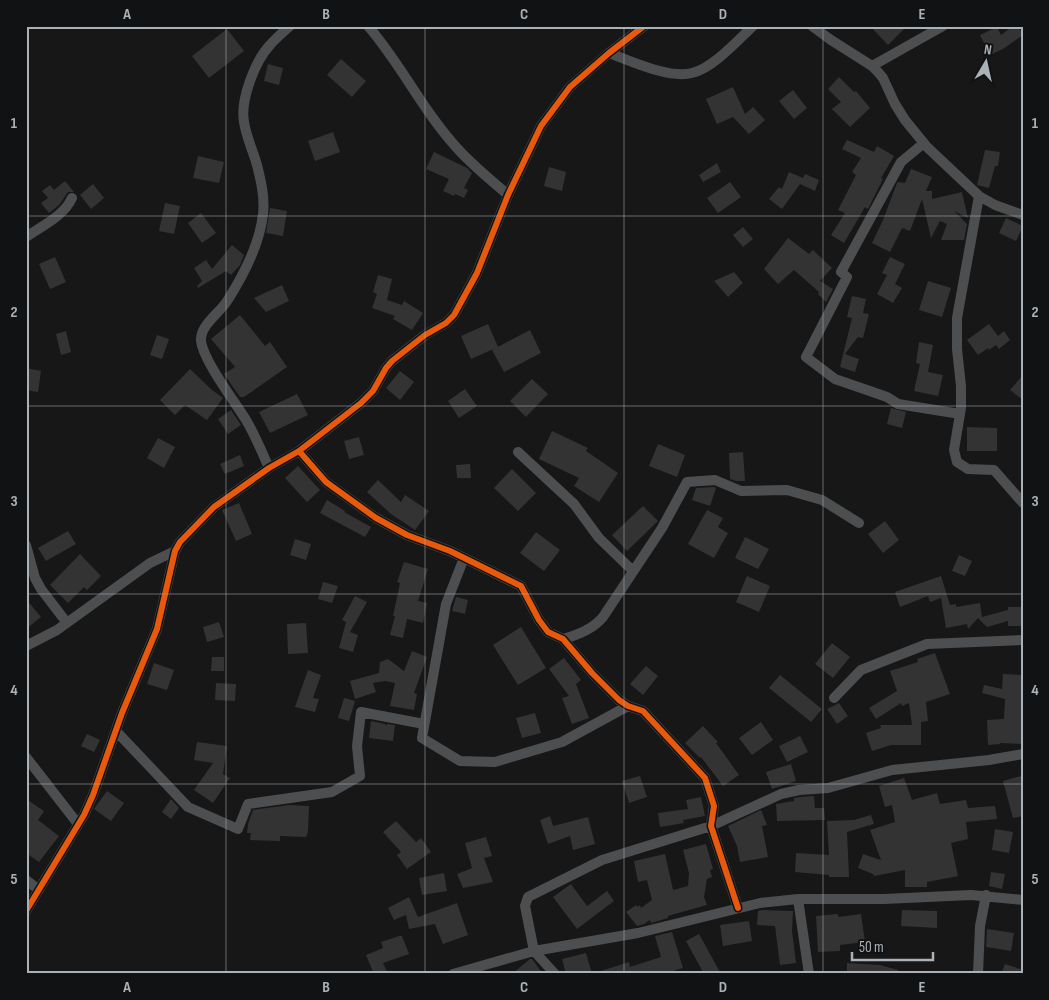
<svg xmlns="http://www.w3.org/2000/svg" width="1049" height="1000" font-family="'Sofia Sans Condensed',sans-serif">
	<style>
		.building { fill: #333334 }
		.lines { fill: none; stroke-linecap: round; stroke-linejoin: round }
		.minor { stroke: #4c4e50; stroke-width: 10 }
		.cycleway-casing { stroke: #111213; stroke-width: 9 }
		.cycleway { stroke: #e8590c; stroke-width: 6 }
		.grid { fill: none; stroke: #aab1b7; stroke-width: 1; stroke-opacity: 0.55 }
		.neatline { fill: none; stroke: #aab1b7; stroke-width: 2 }
		.grid-label { font-size: 16px; text-anchor: middle; font-weight: bold; fill: #aab1b7 }
	</style>
	<rect width="100%" height="100%" fill="#171717"/>
	<path class="building" d="M870 26H907L888 45Z
		M1013 26H1018L1023 35 1003 49 990 55 980 35 997 27 1001 35Z
		M227 29 244 51 209 78 192 56Z
		M341 59 366 81 352 97 327 75Z
		M268 64 283 68 279 85 264 81Z
		M839 77 854 92 856 91 870 108 850 127 832 109 841 102 828 89Z
		M733 87 745 114 753 107 765 120 749 134 733 117 717 124 706 99Z
		M793 90 807 108 794 119 779 101Z
		M333 132 340 152 315 161 308 141Z
		M847 140 874 152 877 146 894 156 881 178 883 179 868 209 865 207 844 243 831 235 845 213 838 210 856 175 852 172 861 158 842 149Z
		M985 150 1000 152 998 166H995L989 188 977 185Z
		M434 152 467 168 472 173 464 188 468 190 464 198 455 194 454 196 443 191 449 179 426 169Z
		M198 156 224 162 219 183 193 178Z
		M717 163 721 172 703 182 699 175Z
		M549 167 566 172 562 191 544 186Z
		M911 169 932 177 926 191H932V199L962 192 968 218 954 211 967 224 964 240H941L947 224 940 221 931 238 922 199 910 231 902 228 890 252 872 243 883 220 897 183 898 182 905 183Z
		M789 172 803 178 805 174 819 180 815 191 800 184 782 209 769 199 779 187 782 189Z
		M65 181 74 192H68L59 205 49 213 41 203 48 198 42 191 50 185 54 190Z
		M730 182 741 197 718 213 707 198Z
		M93 184 104 198 91 209 80 195Z
		M165 203 180 206 174 234 159 231Z
		M270 208 287 211 283 236 266 233Z
		M201 213 216 233 202 243 188 223Z
		M1006 218 1023 226 1016 241 999 233Z
		M743 227 753 239 743 247 733 235Z
		M788 238 809 254 813 250 832 268 820 281 833 289 826 302 818 294 819 292 794 270 778 284 764 269Z
		M232 245 244 255 240 265 231 275 226 271 198 288 197 286 202 281 194 268 206 260 212 269Z
		M55 257 66 282 50 289 39 264Z
		M890 257 905 264 895 284 902 288 893 303 877 294 887 275 882 273Z
		M734 272 743 283 728 297 714 281Z
		M378 275 392 279 387 300 402 305 404 301 423 313 412 330 393 319 395 316 372 308 377 294 373 292Z
		M928 281 951 288 942 317 919 310Z
		M282 285 289 301 266 312 254 298Z
		M852 296 866 299 863 313 869 314 863 338 858 337 845 354 859 359 855 372 840 367 852 318 847 317Z
		M240 315 265 346 270 342 287 367 244 397H240L224 374 235 367 211 339Z
		M488 324 498 347 471 359 461 336Z
		M989 324 998 336 1004 331 1010 340 999 349 996 345 989 350 988 348 978 355 967 340Z
		M530 330 541 353 504 372 492 350Z
		M66 331 71 352 61 355 56 334Z
		M157 335 169 339 162 359 150 355Z
		M919 342 933 345 928 372 943 375 938 396 914 391 920 364 916 363Z
		M26 368 41 371 38 392 26 390Z
		M190 369 212 390 223 398 207 420 185 405 175 415 160 400Z
		M400 371 414 382 400 400 386 388Z
		M1023 375V400L1010 390Z
		M532 379 548 394 526 417 510 401Z
		M465 389 477 406 459 418 448 401Z
		M297 394 308 415 270 433 259 412Z
		M891 408 906 412 902 428 887 424Z
		M231 410 241 425 228 434 218 419Z
		M967 427 997 428V451H967Z
		M552 431 588 448 586 451 618 473 599 502 574 486 579 478 539 459Z
		M359 437 364 455 349 459 344 441Z
		M158 438 175 447 164 468 147 458Z
		M658 444 685 455 677 477 649 466Z
		M743 452 745 481H736L730 479 729 453Z
		M240 455 244 466 225 474 220 464Z
		M470 464 471 478H457L456 465Z
		M298 466 320 490 307 502 285 478Z
		M512 469 536 493 518 511 494 488Z
		M378 480 401 502 405 495 429 511 415 530 391 514 367 492Z
		M714 487 716 488 710 506 692 500 696 488Z
		M327 500 345 511 344 512 371 527 365 537 320 513Z
		M239 503 252 534 236 541 222 510Z
		M643 506 658 521 627 551 612 535Z
		M707 510 723 518 718 527 728 533 714 558 688 544Z
		M885 521 899 540 883 553 868 534Z
		M68 531 76 544 46 561 38 548Z
		M536 532 560 550 544 571 520 553Z
		M745 537 769 549 758 569 735 558Z
		M295 539 311 544 306 560 290 555Z
		M80 554 101 576 87 590 84 587 68 603 50 585Z
		M959 555 972 561 965 576 952 571Z
		M404 562 428 569 418 601 427 603 423 623 407 619 403 638 390 635 395 616H393L400 583 397 582Z
		M747 576 770 586 759 612 736 602Z
		M941 576 950 605 956 604V607L980 603 982 617 1008 610V607H1023V626H1008V621L987 627 978 618 968 629 967 624 946 628 941 598 930 602 928 596 900 607 895 592Z
		M323 582 338 586 332 603 318 599Z
		M355 596 367 602 350 632 358 635 353 652 339 648 346 622 342 620Z
		M456 597 468 600 465 614 452 611Z
		M26 599 41 617 26 629Z
		M219 622 224 637 207 642 203 627Z
		M306 623 308 653 288 654 287 624Z
		M521 627 546 668 518 685 493 645Z
		M832 643 850 657 833 678 815 664Z
		M412 651 427 657 414 693 417 694 414 710 390 706 395 683 385 681 373 683 376 692 355 699 350 681 379 673 380 662 388 659 404 671Z
		M935 653 950 694 926 702 928 721 921 722V745H891L872 751 866 733 881 728 880 725H912L909 703 902 706 901 703 876 719 869 708 897 691 890 671 918 662 917 659Z
		M212 657H224V671H211Z
		M564 658 581 680 576 684 589 718 572 724 562 698 569 696 549 669Z
		M154 663 174 670 167 690 147 684Z
		M646 666 658 676 643 695 630 684Z
		M308 670 321 675 313 698 319 699 315 712 295 707Z
		M1003 674 1023 675V744L1000 743V744L988 745 987 720 1004 719 1005 699 982 693 984 685 1002 689Z
		M780 675 822 709 811 722 769 688Z
		M216 683 236 684 235 701 215 700Z
		M344 698 355 701 349 721 338 718Z
		M839 703 848 716 837 724 827 709Z
		M535 713 541 733 522 738 516 718Z
		M371 721 385 724 386 726 387 724 395 725 393 741 369 738Z
		M761 722 773 740 752 755 739 738Z
		M703 726 718 742 716 743 739 775 723 786 701 757 700 758 685 743Z
		M87 734 100 740 94 752 81 746Z
		M800 736 808 752 787 762 779 746Z
		M197 742 227 746 223 774 230 778 213 803 194 790 213 763 194 760Z
		M791 764 796 781 772 789 766 772Z
		M640 776 647 797 629 803 622 781Z
		M1021 776 1023 781V816L1013 818 1003 781Z
		M904 778 912 800 937 793 940 804 966 800 968 808 995 806 997 819 966 822 968 839 951 843 958 876 927 882V887H905V870L874 876 873 874 858 868 863 854 881 860 870 830 895 822 892 805 885 807 879 786Z
		M107 791 124 803 111 821 94 809Z
		M814 796 815 808H824L825 820 777 821 776 804 794 801V798L800 797Z
		M701 797 705 816 683 820 684 823 660 827 658 813 688 809 686 800Z
		M26 799 44 811 38 820 59 836 39 862 26 853Z
		M171 799 179 808 171 819 162 812Z
		M289 805 309 806 308 832 306 837 280 836V841L250 840 251 833H247L248 824 253 810Z
		M761 810 767 825 762 826 768 857 740 862 737 846 728 826Z
		M871 815 874 824 847 832 849 877H829V875L795 872 796 853 829 855 827 821 854 820Z
		M550 816 553 826 588 817 595 844 573 850 570 836 548 844 540 820Z
		M396 821 416 842 421 838 431 852 407 869 397 855 401 852 383 832Z
		M995 829 1013 832 1009 853 992 850Z
		M486 837 492 856 484 858 493 882 463 888 457 874 472 868 465 843Z
		M706 844 713 869 710 870 712 877 707 879 704 897 707 905 671 915 668 916V918L651 923 650 920 644 924 637 926 626 912 636 905 637 907 640 905 641 908 652 900 647 880 638 882 634 861 665 854 673 890 688 886 689 873 683 850Z
		M991 872 1005 874 1002 889 989 886Z
		M444 873 447 891 422 895 419 878Z
		M571 884 587 906 607 891 614 901 577 929 553 897Z
		M409 897 418 917 457 903 468 935 443 944 435 924 409 929 406 915 394 920 388 908Z
		M762 910 793 911 792 931 796 963 780 965 775 926 757 925 758 911Z
		M902 910 937 911V928L901 926Z
		M838 914V917L861 914 865 942 840 945V951L818 952 816 916Z
		M749 921 752 941 723 946 720 925Z
		M987 929 1014 933 1011 951 986 947Z
		M672 932 683 968 663 974H598V972L629 962 630 967 661 957 655 936Z
		M699 934 704 943 721 974H704L686 941Z
		M399 936H402L409 954 383 963 388 974H374L366 955 383 948 381 942Z
		M586 953 592 974H566L562 959Z
		M532 959 543 974H512L530 959Z
		M847 963 880 965 898 970V974H847Z
		M1005 964 1023 970V974H1001Z"/>
	<g class="lines">
		<path class="minor" d="M368 26C401 64 423 111 457 148 472 165 491 180 508 195
			M812 26 831 40 872 66 878 72 883 78 895 104 905 120 927 147 979 196 995 205 1023 215
			M609 53C631 61 669 79 692 73 713 68 737 41 753 26
			M872 66 943 26
			M924 143 901 162 841 272 847 277 806 357 835 379 887 397 898 404 960 414
			M979 196 957 318V349L961 386V408L954 450 957 462 968 469 994 470 1023 503
			M26 237C42 226 64 216 72 198
			M299 451 326 482 376 518 407 535 450 551 521 586 539 620 548 632 563 639 592 673 619 700 628 706 643 711 705 778 714 806 711 826 738 908
			M518 452 574 504 599 538 633 571
			M269 468C262 452 255 435 246 420 235 402 203 360 201 341 200 324 221 313 229 298 244 274 260 243 263 214 265 198 261 181 257 165 253 151 246 136 244 122 240 100 255 61 270 45 276 38 283 32 290 26
			M26 545 35 578 41 589 67 623
			M464 558 446 604 422 738 460 761 495 762 562 742 628 706
			M563 639C578 635 593 629 603 617L662 528 687 482 715 480 741 491 787 490 822 500 859 523
			M26 646 57 630 150 563 175 551
			M834 698 861 670 927 644 1023 640
			M116 731 188 807 238 829 248 804 332 792 360 776 357 746 361 712 424 724
			M26 757 78 824
			M26 880 39 890
			M798 899 809 974
			M26 911 84 815 93 795 122 713 157 629 175 551 180 542 214 507 269 468 299 451 361 403 373 391 386 368 392 361 425 335 446 323 454 315 477 273 508 195 541 126 570 87 609 53 644 26
			M453 974 534 951 638 933 760 903 798 899H884L971 895 1023 900
			M555 974 534 951 525 906 528 897 602 860 711 826 781 794 799 790 828 788 892 770 989 760 1023 754
			M978 974 980 926 986 895"/>
		<defs>
			<path id="cycleway" d="M299 451 326 482 376 518 407 535 450 551 521 586 539 620 548 632 563 639 592 673 619 700 628 706 643 711 705 778 714 806 711 826 738 908
				M26 911 84 815 93 795 122 713 157 629 175 551 180 542 214 507 269 468 299 451 361 403 373 391 386 368 392 361 425 335 446 323 454 315 477 273 508 195 541 126 570 87 609 53 644 26"/>
		</defs>
		<use href="#cycleway" class="cycleway-casing"/>
		<use href="#cycleway" class="cycleway"/>
	</g>
	<path class="grid" d="M226 26V974M425 26V974M624 26V974M823 26V974M26 216H1023M26 406H1023M26 594H1023M26 784H1023"/>
	<rect width="1049" height="1000" fill="none" stroke="#111213" stroke-width="55"/>
	<g transform="translate(986 62) rotate(9)" stroke="#111213" stroke-width="4" paint-order="stroke">
	<path d="M0-4L9 19L0 12L-9 19Z" fill="#aab1b7"/>
	<text y="-8" font-size="14" font-weight="bold" text-anchor="middle" fill="#aab1b7">N</text>
	</g>
	<path d="M852 952v8h81v-8" fill="none" stroke="#aab1b7" stroke-width="2.5"/>
	<text x="859" y="952" font-size="15" fill="#aab1b7" stroke="#111213" stroke-width="4" paint-order="stroke">50 m</text>
	<rect x="28" y="28" width="994" height="944" class="neatline"/>
	<g class="grid-label">
		<text x="127" y="19">A</text>
		<text x="326" y="19">B</text>
		<text x="524" y="19">C</text>
		<text x="723" y="19">D</text>
		<text x="922" y="19">E</text>
		<text x="14" y="128">1</text>
		<text x="1035" y="128">1</text>
		<text x="14" y="317">2</text>
		<text x="1035" y="317">2</text>
		<text x="14" y="506">3</text>
		<text x="1035" y="506">3</text>
		<text x="14" y="695">4</text>
		<text x="1035" y="695">4</text>
		<text x="14" y="884">5</text>
		<text x="1035" y="884">5</text>
		<text x="127" y="992">A</text>
		<text x="326" y="992">B</text>
		<text x="524" y="992">C</text>
		<text x="723" y="992">D</text>
		<text x="922" y="992">E</text>
	</g>
</svg>
